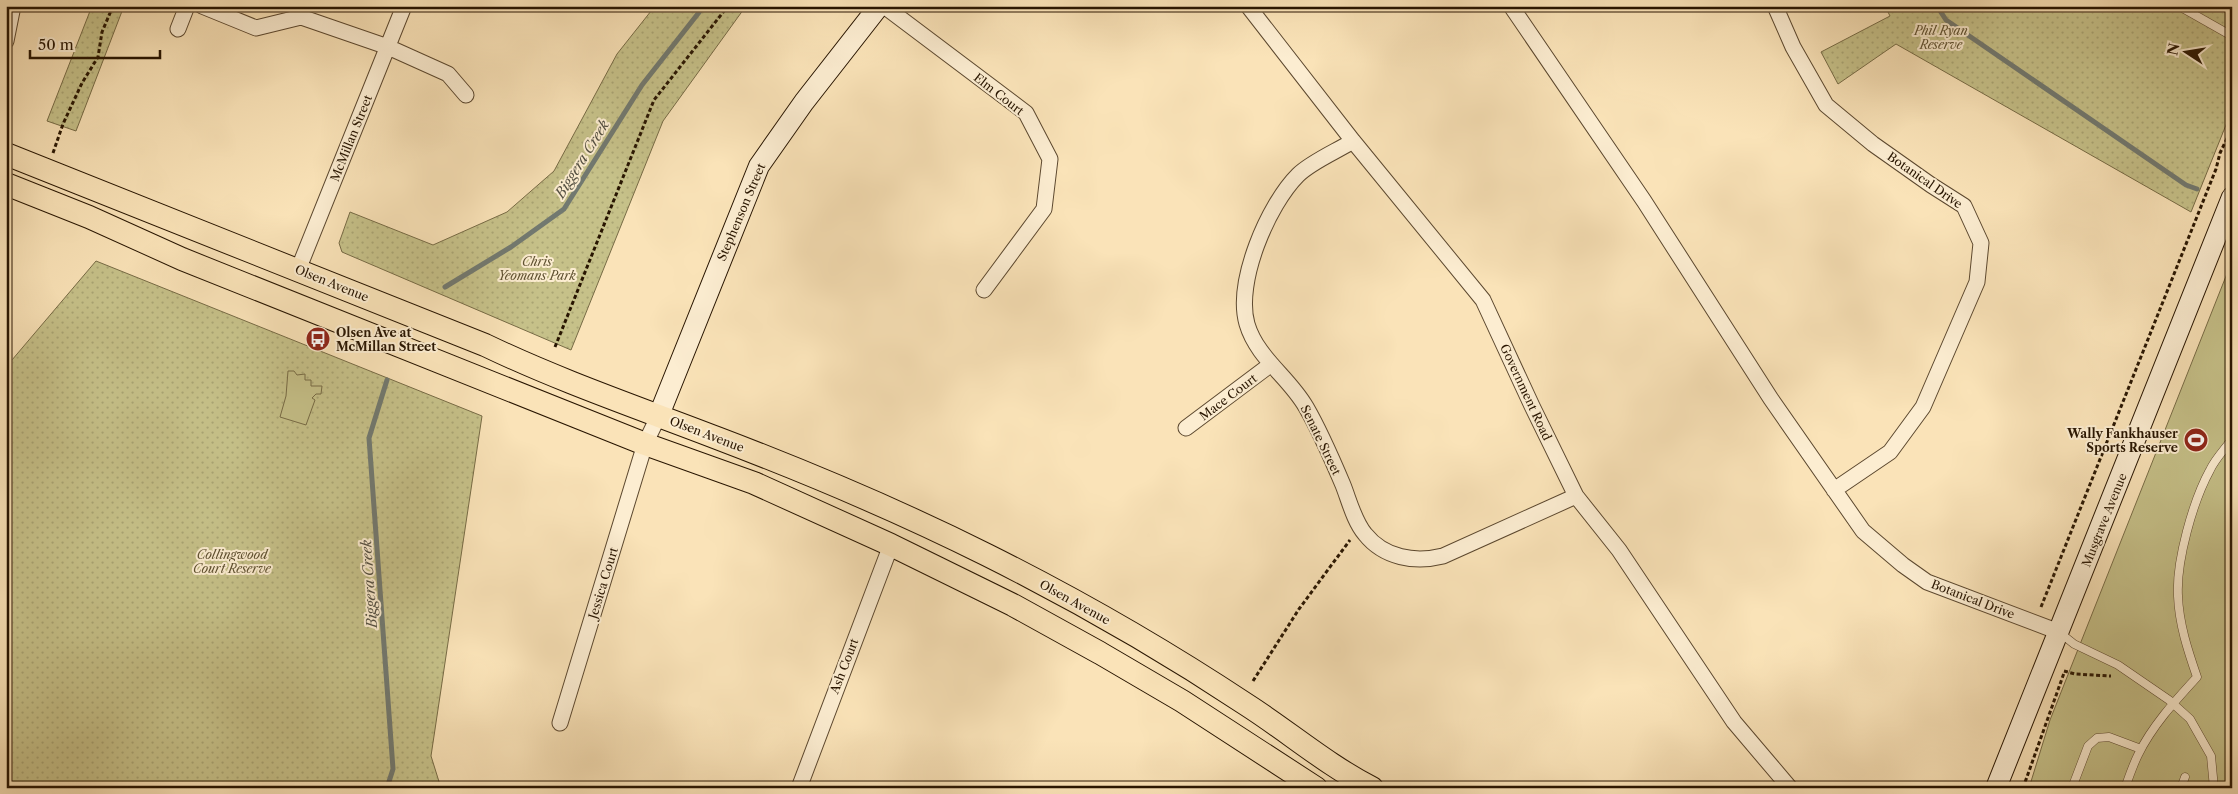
<svg xmlns="http://www.w3.org/2000/svg" width="2238" height="794" font-family="'Libre Caslon Text',serif">
	<style>
		.park { fill: url(#park-dots); stroke: #776b45 }
		.garden { fill: #c6c189; stroke: #776b45 }
		.lines { fill: none; stroke-linecap: round; stroke-linejoin: round }
		.stream { stroke: #727970; stroke-width: 5 }
		.lane-casing { stroke: #5c482f; stroke-width: 9 }
		.street-casing { stroke: #5c482f; stroke-width: 17 }
		.secondary-casing { stroke: #281501; stroke-width: 22 }
		.primary-casing { stroke: #281501; stroke-width: 24 }
		.path { stroke: #281501; stroke-width: 3; stroke-dasharray: 4 2.5; stroke-linecap: butt }
		.lane { stroke: #fcedd1; stroke-width: 8 }
		.street { stroke: #fcedd1; stroke-width: 15 }
		.secondary { stroke: #fcedd1; stroke-width: 20 }
		.primary { stroke: #fae3b8; stroke-width: 22 }
		.wall { fill: #c68b7d; stroke: #281501 }
		.building { fill: #e6a291; stroke: #281501 }
		.labels { text-anchor: middle; dominant-baseline: central; stroke-width: 4; stroke-linejoin: round; paint-order: stroke }
		.park-label { font-size: 12px; font-style: italic; fill: #5f5131; stroke: #fcedd1 }
		.street-label { font-size: 12px; fill: #281501; stroke: #fcedd1 }
		.poi-label { font-size: 12px; font-weight: bold; fill: #281501; stroke: #fcedd1; text-anchor: start }
		.water-label { font-size: 14px; font-style: italic; fill: #534f42; stroke: #fcedd1 }
	</style>
	<defs>
		<pattern id="park-dots" width="8" height="8" patternUnits="userSpaceOnUse" patternTransform="scale(1.25)"><rect width="8" height="8" fill="#c6c189"/><path d="M2 2h.1M6 6h.1" fill="none" stroke="#aaa574" stroke-width="1.8" stroke-linecap="round"/></pattern>
	</defs>
	<rect width="100%" height="100%" fill="#fae3b8"/>
	<filter id="stains"><feTurbulence type="fractalNoise" baseFrequency=".004" numOctaves="4"/><feColorMatrix values="0 0 0 0 .2 0 0 0 0 .09 0 0 0 0 .02 0 0 0 .5 -.17"/></filter>
	<radialGradient id="worn" r=".72"><stop offset=".6" stop-color="#630" stop-opacity="0"/><stop offset="1" stop-color="#630" stop-opacity=".3"/></radialGradient>
	<path class="park" d="M92 6H124L76 131 47 121Z
		M655 6H746L663 121 571 350 342 252 339 243 350 212 433 245 507 212 554 171 617 54Z
		M1885 6H2232V110L2191 212 1896 44 1838 84 1821 52 1890 16Z
		M96 261 482 416 431 756 441 788H6V367Z"/>
	<path class="garden" d="M2232 261V788H2029L2050 720Z
		M288 371H294L297 375 305 374V380H311V386H322L321 394H316L312 398 315 400 306 425 280 417 286 396Z"/>
	<g class="lines">
		<path class="stream" d="M1937 6 1946 20 2186 185 2197 189
			M445 287 511 247 564 209 642 85 704 6
			M387 380 369 438 393 769 387 788"/>
		<defs>
			<path id="lane" d="M2179 6 2232 36
				M2059 632 2074 644 2118 665 2169 700 2190 719 2211 756 2214 788
				M2072 788 2088 746 2097 738 2109 737 2141 749
				M2125 788C2129 777 2133 765 2138 755 2152 726 2175 701 2197 677 2188 651 2179 624 2178 596 2176 561 2193 501 2210 470 2215 459 2225 449 2232 439
				M2181 788 2185 777"/>
			<path id="street" d="M202 6 256 28 301 17 388 47 448 74 466 95
				M884 6 1026 113 1050 159 1044 209 984 290
				M1248 6 1353 141 1483 300 1532 406 1576 496 1619 550 1734 722 1790 788
				M1511 6 1644 201 1771 399 1863 531 1903 565 1927 582 2059 632
				M1775 6 1793 47 1826 105 1873 144 1931 185 1964 206 1981 243 1977 282 1923 407 1890 452 1834 490
				M178 29 187 6
				M6 41 13 6
				M1353 141C1337 151 1311 162 1298 175 1268 205 1235 282 1247 324 1257 358 1289 377 1306 407 1320 431 1332 459 1343 485 1349 500 1354 521 1365 534 1384 558 1415 563 1443 556L1576 496
				M298 270 404 6
				M1186 428 1270 365
				M560 723 645 444 659 415
				M799 788 891 545"/>
			<path id="secondary" d="M659 415 759 166 804 102 879 6
				M1996 788 2232 197"/>
			<path id="primary" d="M6 154 485 345C560 381 639 408 717 438 809 473 899 511 987 555 1077 600 1164 650 1247 705 1289 732 1327 765 1372 788
				M6 184 89 217 182 259 645 444 754 483 891 545 1013 605 1100 653 1182 701 1316 788"/>
		</defs>
		<use href="#lane" class="lane-casing"/>
		<use href="#street" class="street-casing"/>
		<use href="#secondary" class="secondary-casing"/>
		<use href="#primary" class="primary-casing"/>
		<path class="path" d="M53 153 63 124 82 83 98 57 102 32 113 6
			M555 347 654 100 728 6
			M2041 607 2216 169 2220 153 2232 128
			M2064 671 2075 674 2111 676
			M1253 681 1299 609 1350 540
			M2023 788 2064 673"/>
		<use href="#lane" class="lane"/>
		<use href="#street" class="street"/>
		<use href="#secondary" class="secondary"/>
		<use href="#primary" class="primary"/>
	</g>
	<path class="wall" d="M2232 766V788H2230V779Z"/>
	<path class="building" d="M2232 766V780L2230 779Z"/>
	<defs>
		<symbol id="bus-disc" viewBox="-11 -11 22 22"><circle r="9.5" fill="#8f2418" stroke="#fcedd1"/><path d="M-5-6H5V4H4V6H2V4H-2V6H-4V4H-5ZM-3.5-4V0h7V-4ZM-3.5 1.2v1.5H-2V1.2ZM2 1.2v1.5H3.5V1.2Z" fill="#fff"/></symbol>
		<symbol id="stadium-disc" viewBox="-11 -11 22 22"><circle r="9.5" fill="#8f2418" stroke="#fcedd1"/><path d="M0-5a6.5 5 0 1 0 0 10a6.5 5 0 1 0 0-10ZM-3.5-1.8h7v3.6h-7Z" fill="#fff"/></symbol>
	</defs>
	<g fill-rule="evenodd">
		<use href="#bus-disc" x="304" y="325" width="28" height="28"/>
		<use href="#stadium-disc" x="2182" y="426" width="28" height="28"/>
	</g>
	<g class="labels">
		<g class="park-label">
			<text x="1941" y="30">Phil Ryan<tspan x="1941" dy="14">Reserve</tspan></text>
			<text x="537" y="261">Chris<tspan x="537" dy="14">Yeomans Park</tspan></text>
			<text x="232" y="554">Collingwood<tspan x="232" dy="14">Court Reserve</tspan></text>
		</g>
		<g class="street-label">
			<text transform="translate(999 94) rotate(38)">Elm Court</text>
			<text transform="translate(351 138) rotate(-68)">McMillan Street</text>
			<text transform="translate(1925 180) rotate(35)">Botanical Drive</text>
			<text transform="translate(741 212) rotate(-67)">Stephenson Street</text>
			<text transform="translate(332 283) rotate(22)">Olsen Avenue</text>
			<text transform="translate(1526 392) rotate(65)">Government Road</text>
			<text transform="translate(1228 397) rotate(-37)">Mace Court</text>
			<text transform="translate(707 434) rotate(21)">Olsen Avenue</text>
			<text transform="translate(1321 440) rotate(64)">Senate Street</text>
			<text transform="translate(2104 520) rotate(-68)">Musgrave Avenue</text>
			<text transform="translate(603 583) rotate(-73)">Jessica Court</text>
			<text transform="translate(1973 599) rotate(21)">Botanical Drive</text>
			<text transform="translate(1075 602) rotate(29)">Olsen Avenue</text>
			<text transform="translate(844 666) rotate(-69)">Ash Court</text>
		</g>
		<g class="poi-label">
			<text x="336" y="332">Olsen Ave at<tspan x="336" dy="14">McMillan Street</tspan></text>
			<text x="2178" y="433" text-anchor="end">Wally Fankhauser<tspan x="2178" dy="14">Sports Reserve</tspan></text>
		</g>
		<g class="water-label">
			<text transform="translate(582 159) rotate(-58)">Biggera Creek</text>
			<text transform="translate(369 584) rotate(-94)">Biggera Creek</text>
		</g>
	</g>
	<rect width="2238" height="794" fill="none" stroke="#fae3b8" stroke-width="25"/>
	<rect x="8" y="8" width="2223" height="779" fill="none" stroke="#281501" stroke-width="2.5"/>
	<rect x="12" y="12" width="2213" height="769" fill="none" stroke="#281501"/>
	<g transform="translate(2186 52) rotate(282)" stroke="#fcedd1" stroke-width="4" paint-order="stroke">
	<path d="M0-4L9 19L0 12L-9 19Z" fill="#281501"/>
	<text y="-8" font-size="14" font-weight="bold" text-anchor="middle" fill="#281501">N</text>
	</g>
	<path d="M30 50v8h130v-8" fill="none" stroke="#281501" stroke-width="2.5"/>
	<text x="38" y="50" font-size="15" fill="#281501" stroke="#fcedd1" stroke-width="4" paint-order="stroke">50 m</text>
	<rect width="100%" height="100%" filter="url(#stains)"/>
	<rect width="100%" height="100%" fill="url(#worn)"/>
</svg>
